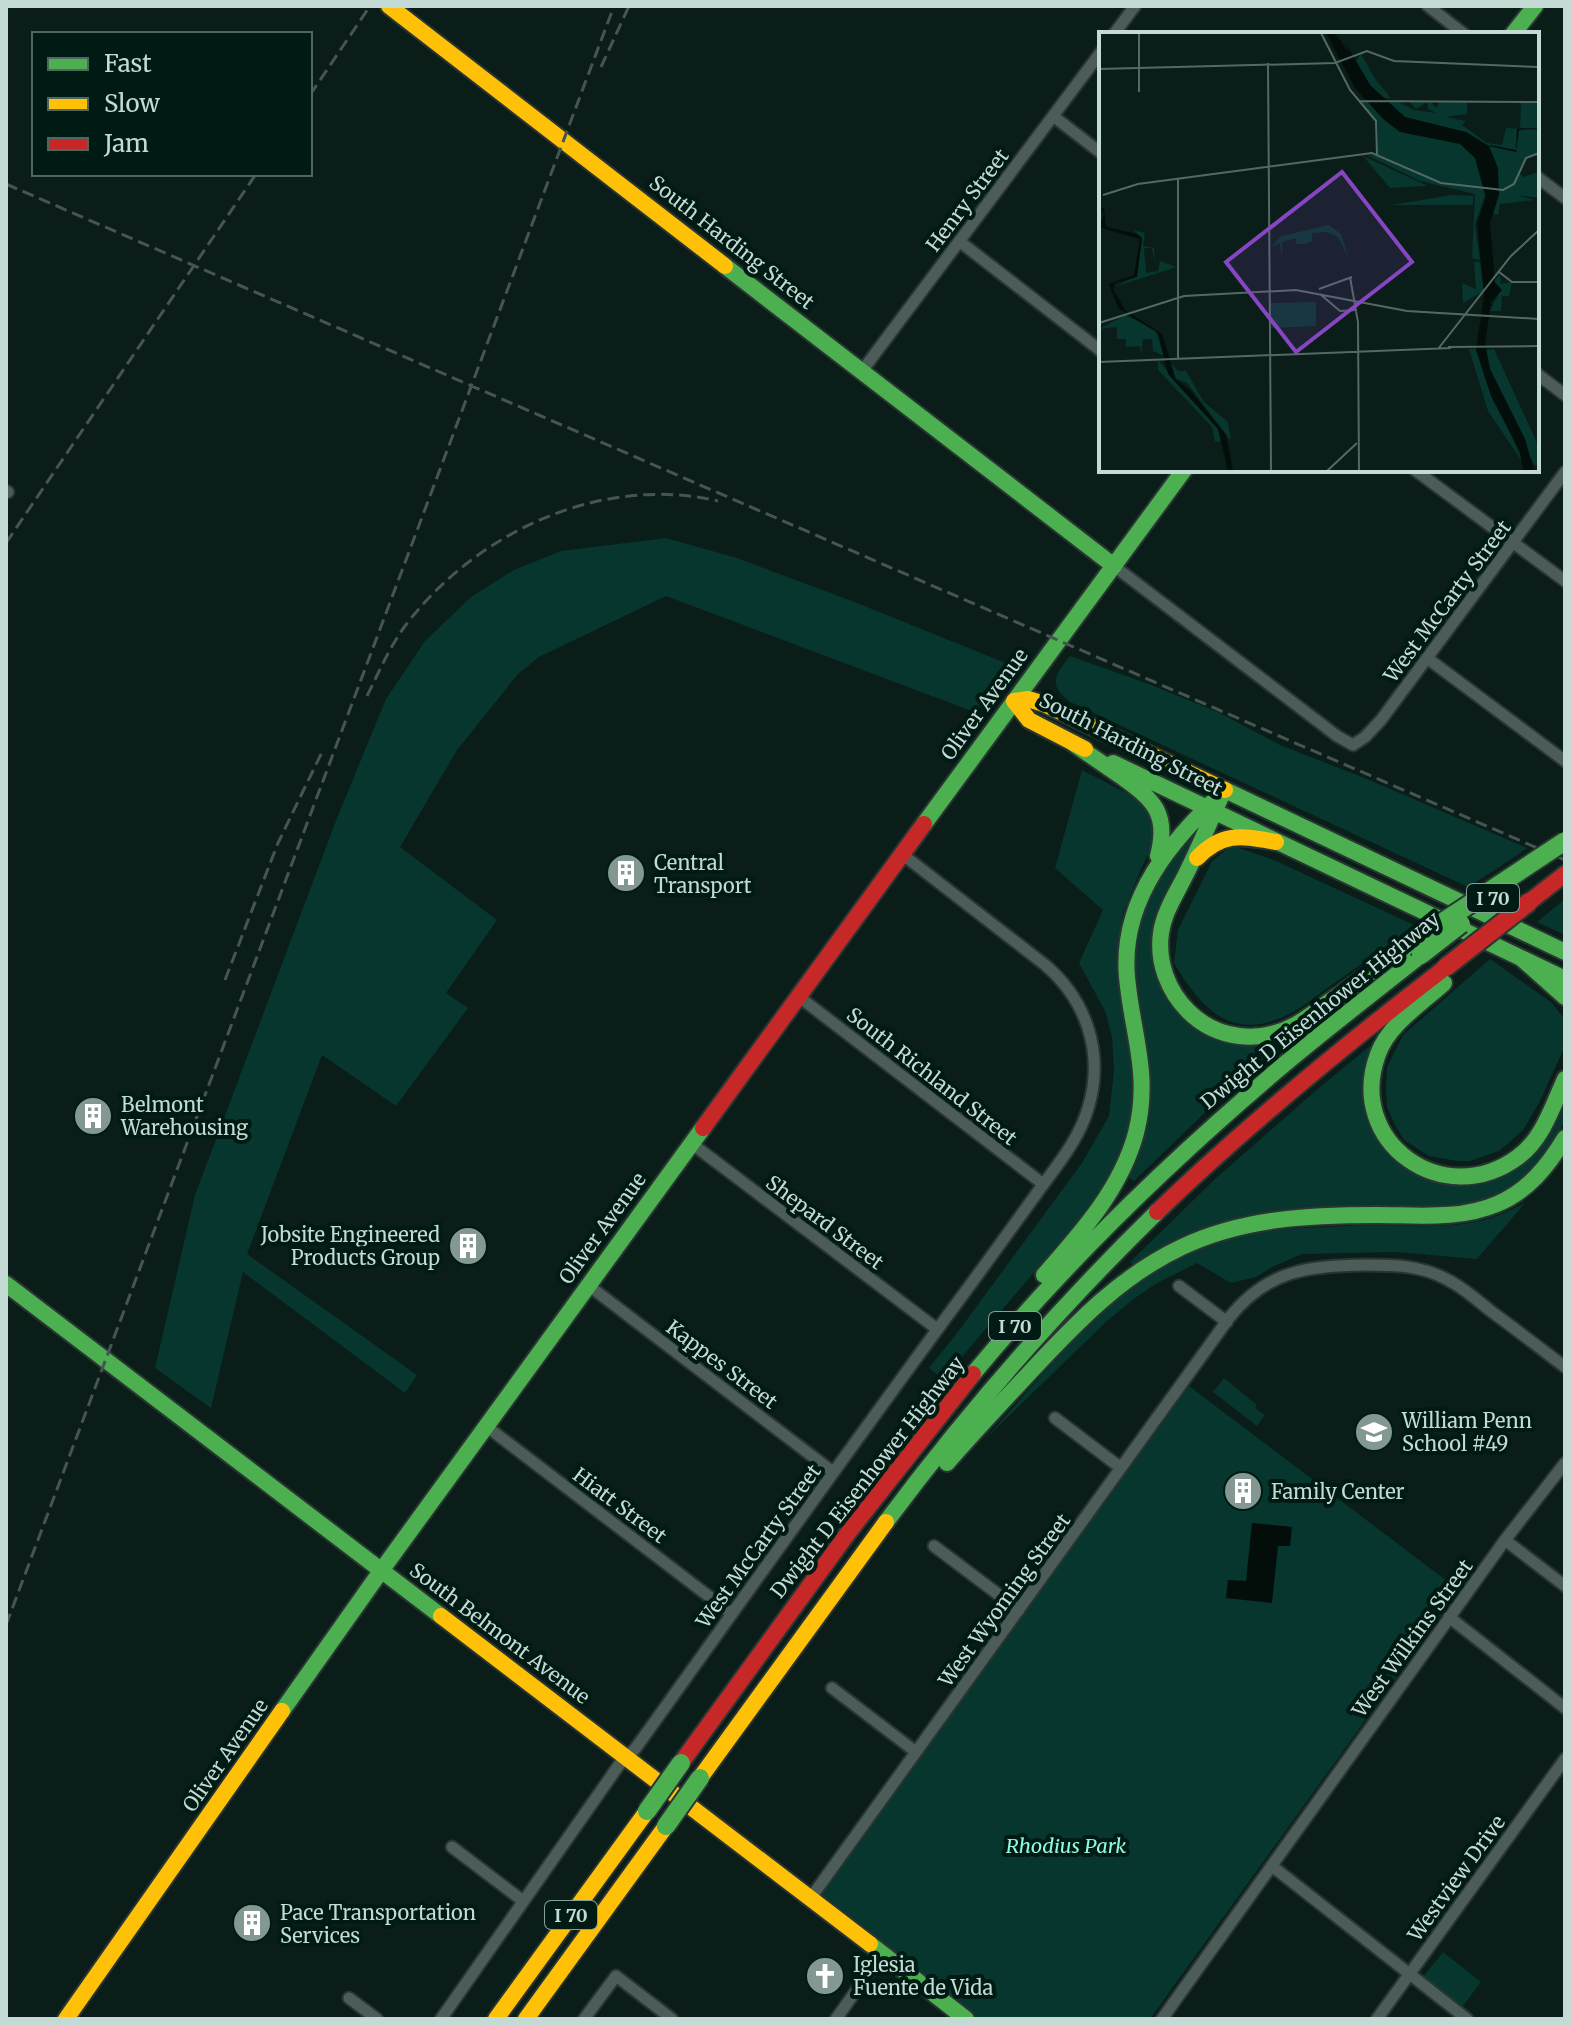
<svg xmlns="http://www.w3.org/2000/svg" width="1571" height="2025" font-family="Merriweather,serif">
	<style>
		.green { fill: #06362d }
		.water { fill: #030e0a }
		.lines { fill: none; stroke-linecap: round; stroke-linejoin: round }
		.street-casing { stroke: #293532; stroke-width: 15 }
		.fast-casing { stroke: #293532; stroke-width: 20 }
		.slow-casing { stroke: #293532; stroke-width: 20 }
		.jam-casing { stroke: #293532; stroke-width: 20 }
		.street { stroke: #4c5c58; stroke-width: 11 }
		.fast { stroke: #4caf50; stroke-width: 16 }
		.slow { stroke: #ffc107; stroke-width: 16 }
		.jam { stroke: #c62828; stroke-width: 16 }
		.rail { stroke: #465551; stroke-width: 3; stroke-dasharray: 12 6; stroke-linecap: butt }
		.fast-bridge-casing { stroke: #293532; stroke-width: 22; stroke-linecap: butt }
		.jam-bridge-casing { stroke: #293532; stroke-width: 22; stroke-linecap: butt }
		.fast-bridge { stroke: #4caf50; stroke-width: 18 }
		.jam-bridge { stroke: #c62828; stroke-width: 18 }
		.labels { text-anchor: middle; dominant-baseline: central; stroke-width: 8; stroke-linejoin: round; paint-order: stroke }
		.shield { fill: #001a14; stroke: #89a09a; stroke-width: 2 }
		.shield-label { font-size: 18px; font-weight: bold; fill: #c4dad4 }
		.street-label { font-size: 20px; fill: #c4dad4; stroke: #001a14 }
		.poi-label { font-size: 20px; fill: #c4dad4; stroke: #001a14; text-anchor: start }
		.park-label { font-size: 20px; font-style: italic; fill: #8ffbe1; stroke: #001a14 }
		.inset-road { fill: none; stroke: #556964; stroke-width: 2 }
		.view { fill: #8646c2; fill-opacity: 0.15; stroke: #8646c2; stroke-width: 4 }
		.inset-edge { fill: none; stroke: #c4dad4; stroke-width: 4 }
	</style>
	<rect width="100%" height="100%" fill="#0b1d19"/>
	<path class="green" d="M666 538 737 558 857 603 1008 664 977 713 666 596 539 657 518 674 457 750 400 847 497 920 446 993 468 1008 396 1106 322 1055 247 1254 417 1375 405 1393 243 1272 211 1408 155 1368 195 1195 337 818 386 699 425 641 471 597 514 570 561 551Z
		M1070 656 1146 683 1218 712 1280 745 1367 779 1527 848 1501 866 1468 887 1070 702C1047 684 1055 675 1070 656Z
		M1082 770 1142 801 1156 824 1153 844 1142 867 1123 913 1117 956 1130 1042 1134 1094 1127 1134 1109 1178 1088 1209 943 1379 929 1368 957 1333 1082 1163 1109 1116 1114 1070 1112 1037 1105 1011 1079 963 1103 910 1055 868Z
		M1189 830 1194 836 1153 965 1238 1045C1255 1048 1266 1046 1281 1039L1284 1043 1216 1102 1134 1181 1128 1177 1146 1124 1133 952 1141 918 1158 879Z
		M1236 847 1274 860 1416 926C1387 946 1358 966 1329 987 1317 995 1306 1005 1293 1012 1234 1044 1203 1012 1174 963L1178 930 1212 861 1227 849Z
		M1565 899V935L1537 922Z
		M1490 959 1551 1002 1564 1018 1565 1046 1539 1103 1523 1130 1511 1141 1499 1151 1470 1161H1457L1429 1156 1404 1140 1395 1125 1387 1107 1386 1087 1387 1067 1403 1035Z
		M1375 1042 1381 1147 1491 1181 1515 1171 1542 1146 1565 1101V1120L1545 1160 1523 1181 1489 1202 1468 1206 1281 1211 1134 1266 1130 1262 1215 1179 1320 1087Z
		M1525 1203 1477 1259 1396 1252 1302 1254 1272 1267 1256 1277 1231 1283 1197 1263 1157 1283 1135 1298 1107 1321 982 1442C1039 1380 1100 1300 1175 1259 1199 1246 1235 1237 1262 1232 1289 1227 1319 1228 1346 1226 1394 1223 1445 1232 1491 1218 1503 1214 1514 1208 1525 1203Z
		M1224 1378 1257 1405 1255 1408 1265 1415 1257 1426 1213 1392Z
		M1189 1386 1451 1584 1457 1593 1150 2019H974L824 1903 822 1893Z
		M1443 1952 1481 1982 1462 2007 1423 1977Z"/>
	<path class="water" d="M1252 1523 1292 1527 1290 1546H1278L1272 1603 1226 1598 1228 1580 1246 1581Z"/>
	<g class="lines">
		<defs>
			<path id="street" d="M1428 6 1464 34
				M1114 34 1135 6
				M1053 116 1101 153
				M1537 177 1565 198
				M959 241 1101 351
				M862 371 1101 52
				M1537 374 1565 395
				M1415 470 1565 581
				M6 491 8 492
				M1114 566 1337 736 1353 745 1365 737 1381 720 1565 472
				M1427 658 1565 761
				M798 996 1043 1184
				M691 1143 937 1329
				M588 1285 833 1472
				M1179 1286 1227 1322
				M1055 1418 1121 1468
				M486 1426 732 1614
				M1505 1540 1565 1586
				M934 1546 1019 1610
				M1449 1617 1565 1708
				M832 1688 916 1752
				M452 1847 523 1901
				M1272 1866 1467 2019
				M810 1899 1229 1318C1267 1270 1308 1266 1365 1265 1394 1265 1421 1265 1448 1280 1464 1288 1478 1301 1492 1312 1517 1330 1541 1349 1565 1367
				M349 1998 377 2019
				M441 2019 619 1765 635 1749C740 1603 844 1456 951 1311 980 1272 1008 1233 1037 1193 1057 1165 1080 1139 1089 1105 1104 1052 1086 999 1044 964L902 854
				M584 2019 616 1976 672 2019
				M836 2019 882 1954
				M1162 2019 1505 1540 1565 1463
				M1377 2019 1565 1759"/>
			<path id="fast" d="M1513 34 1535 6
				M725 266 1114 566
				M1074 744C1090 755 1106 766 1122 777 1154 800 1169 814 1158 856
				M1113 763 1205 807
				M1225 790 1565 952
				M1220 799C1209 823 1199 848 1187 872 1178 891 1164 911 1161 933 1157 962 1168 991 1188 1011 1217 1040 1260 1044 1295 1025 1310 1017 1322 1006 1336 997 1359 981 1382 964 1405 947
				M1205 807 1565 979
				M924 824 1184 470
				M1521 958 1565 997
				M1444 983C1421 1004 1389 1024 1378 1054 1345 1142 1444 1212 1518 1157 1543 1139 1553 1105 1565 1079
				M1044 1275C1081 1233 1121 1189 1136 1133 1151 1074 1132 1034 1127 977 1120 899 1172 839 1225 790
				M6 1284 441 1616
				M973 1374C1063 1265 1166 1165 1274 1073 1322 1032 1372 994 1421 955
				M947 1463C975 1431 1004 1400 1033 1369 1077 1322 1122 1275 1182 1247 1243 1218 1310 1215 1377 1215 1416 1215 1460 1220 1497 1204 1528 1191 1548 1166 1565 1138
				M886 1522C968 1412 1059 1308 1157 1212
				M282 1711 381 1571 703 1128
				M870 1944 966 2019"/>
			<path id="slow" d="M389 6 725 266
				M1085 749 1029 720 1014 701 1028 699 1044 704 1225 790
				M1197 858C1223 831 1242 836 1276 842
				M441 1616 870 1944
				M700 1778 886 1522
				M66 2019 282 1711
				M496 2019 647 1811
				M526 2019 666 1826"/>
			<path id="jam" d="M1529 902 1565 874
				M703 1128 924 824
				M1157 1212C1248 1124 1346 1044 1446 967
				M681 1763 848 1533 973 1374"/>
		</defs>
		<use href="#street" class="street-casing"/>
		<use href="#fast" class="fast-casing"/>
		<use href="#slow" class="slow-casing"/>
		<use href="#jam" class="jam-casing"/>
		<use href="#street" class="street"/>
		<use href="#fast" class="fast"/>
		<use href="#slow" class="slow"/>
		<use href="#jam" class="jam"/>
		<path class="rail" d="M601 67 629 6
			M310 95 370 6
			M6 184 1565 860
			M6 543 256 174
			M367 696C379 672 389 648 405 626 476 532 601 474 718 501
			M225 980 278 843 323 750
			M6 1625 614 6"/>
		<defs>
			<path id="fast-bridge" d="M1405 947 1565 841
				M1421 955 1461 924
				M647 1811 681 1763
				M666 1826 700 1778"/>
			<path id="jam-bridge" d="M1446 967 1529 902"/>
		</defs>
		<use href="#fast-bridge" class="fast-bridge-casing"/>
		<use href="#jam-bridge" class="jam-bridge-casing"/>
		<use href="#fast-bridge" class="fast-bridge"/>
		<use href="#jam-bridge" class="jam-bridge"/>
	</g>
	<defs>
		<symbol id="building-disc" viewBox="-11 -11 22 22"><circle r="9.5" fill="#839893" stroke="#001a14"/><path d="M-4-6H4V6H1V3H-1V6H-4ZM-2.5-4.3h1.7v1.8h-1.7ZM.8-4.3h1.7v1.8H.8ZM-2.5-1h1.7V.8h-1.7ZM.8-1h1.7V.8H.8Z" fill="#fff"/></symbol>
		<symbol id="school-disc" viewBox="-11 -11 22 22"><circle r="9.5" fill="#839893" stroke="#001a14"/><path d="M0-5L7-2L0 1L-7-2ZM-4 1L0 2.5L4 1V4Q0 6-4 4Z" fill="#fff"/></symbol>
		<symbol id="church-disc" viewBox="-11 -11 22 22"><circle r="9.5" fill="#839893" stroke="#001a14"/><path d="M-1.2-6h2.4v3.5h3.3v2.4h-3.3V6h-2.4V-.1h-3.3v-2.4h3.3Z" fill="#fff"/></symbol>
	</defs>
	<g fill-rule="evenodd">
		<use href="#building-disc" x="604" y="851" width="44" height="44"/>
		<use href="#building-disc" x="71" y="1094" width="44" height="44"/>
		<use href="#building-disc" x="446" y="1224" width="44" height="44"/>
		<use href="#school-disc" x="1352" y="1410" width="44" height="44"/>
		<use href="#building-disc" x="1221" y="1469" width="44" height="44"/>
		<use href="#building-disc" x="230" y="1901" width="44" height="44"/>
		<use href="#church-disc" x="803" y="1954" width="44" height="44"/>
	</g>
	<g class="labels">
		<g class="shield">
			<rect x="1467" y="884" width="52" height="28" rx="6"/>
			<rect x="989" y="1312" width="52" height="28" rx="6"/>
			<rect x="545" y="1901" width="52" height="28" rx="6"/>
		</g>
		<g class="shield-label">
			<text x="1493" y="898">I 70</text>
			<text x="1015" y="1326">I 70</text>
			<text x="571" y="1915">I 70</text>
		</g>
		<g class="street-label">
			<text transform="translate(967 200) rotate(-53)">Henry Street</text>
			<text transform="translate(732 242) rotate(38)">South Harding Street</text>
			<text transform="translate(1447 601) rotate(-53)">West McCarty Street</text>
			<text transform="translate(984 704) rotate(-54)">Oliver Avenue</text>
			<text transform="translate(1131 744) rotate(27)">South Harding Street</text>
			<text transform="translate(1320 1010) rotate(-39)">Dwight D Eisenhower Highway</text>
			<text transform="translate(932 1076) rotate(38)">South Richland Street</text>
			<text transform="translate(825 1222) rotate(37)">Shepard Street</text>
			<text transform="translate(602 1228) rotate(-54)">Oliver Avenue</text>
			<text transform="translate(722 1364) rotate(37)">Kappes Street</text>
			<text transform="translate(867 1477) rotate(-52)">Dwight D Eisenhower Highway</text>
			<text transform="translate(620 1505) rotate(37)">Hiatt Street</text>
			<text transform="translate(758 1546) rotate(-54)">West McCarty Street</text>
			<text transform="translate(1004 1600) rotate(-54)">West Wyoming Street</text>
			<text transform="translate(500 1633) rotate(37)">South Belmont Avenue</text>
			<text transform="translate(1412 1638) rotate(-54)">West Wilkins Street</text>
			<text transform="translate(225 1755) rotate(-55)">Oliver Avenue</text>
			<text transform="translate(1456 1878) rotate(-54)">Westview Drive</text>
		</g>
		<g class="poi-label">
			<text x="654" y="862">Central<tspan x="654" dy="23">Transport</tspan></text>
			<text x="121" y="1104">Belmont<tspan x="121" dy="23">Warehousing</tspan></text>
			<text x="440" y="1234" text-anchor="end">Jobsite Engineered<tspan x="440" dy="23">Products Group</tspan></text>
			<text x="1402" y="1420">William Penn<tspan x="1402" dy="23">School #49</tspan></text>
			<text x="1271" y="1491">Family Center</text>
			<text x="280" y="1912">Pace Transportation<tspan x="280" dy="23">Services</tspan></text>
			<text x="853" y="1964">Iglesia<tspan x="853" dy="23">Fuente de Vida</tspan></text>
		</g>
		<g class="park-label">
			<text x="1066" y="1845">Rhodius Park</text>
		</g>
	</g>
	<g transform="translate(1099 32)">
		<rect width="440" height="440" fill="#0b1d19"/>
		<path d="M262 22 277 48 292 66H282L271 53 257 29ZM296 68 315 78 338 81 329 77 328 70 317 77 310 69 332 70 337 76 341 69H368V82L347 85 367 89 363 93 388 111 403 113 407 96 440 98V121L427 125 420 140 424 145 440 140V166L417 163 436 168 401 172 399 183 394 182 400 163H386L376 193 381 228 373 226 376 162 321 149 268 123 279 124V93L261 70ZM422 71H440V96H421ZM264 124 327 153 328 154 291 156ZM353 163 374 164V173H292ZM230 193 242 202 250 227 239 205 228 200 213 201V209L206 212H197V206L183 210V225L181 211 172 215 183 204ZM34 198 46 201 44 214 55 216 56 231 53 216H45L47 241 59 239 61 229 78 235 15 255 38 244 43 206ZM375 230H381L385 259 364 271 363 251 377 257ZM401 242 402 252 413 250 410 264H403L402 279H391L402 257 395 249ZM171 271 217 270V294L172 296ZM27 283 57 299 65 324 54 319 53 307H44L42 324 41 314 27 315V307H18V295L0 297ZM370 317H377L424 431 389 379ZM395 317 440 415V433H435L390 335 387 318ZM59 328 118 396 124 409 116 410 113 395 59 338ZM69 328 79 339H87L105 370 129 390 132 409 88 351 76 346Z" fill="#06362d"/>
		<path d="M227 1H236L250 21 246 10 271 53 306 85 367 100 390 114 391 113 417 118 418 97 440 96 420 98 417 120 390 114 399 136 400 162 391 191 396 251 403 258 392 270 386 311 391 337 426 407 435 439H424L421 420 392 364 377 318 385 263 378 190 387 166 376 126 361 112 301 100 284 87 256 56ZM0 173 5 177 7 195 38 202 43 206 38 245 16 251 14 257 26 278 63 302 77 348 91 358 127 403 134 439H129L119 397 69 342 59 301 19 276 10 252 35 243 41 207 0 195 5 182Z" fill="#030e0a"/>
		<path class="inset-road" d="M222 1 251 58 277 89 278 123M169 31 172 439M0 37 236 31 268 19 295 29 440 35M40 60V1M260 69 440 70M79 146V326M4 163 39 152 273 121 342 151 404 158 415 152 427 126 440 121M400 240 413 250H440M251 245 259 290 260 439M220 257 253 245M221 262 241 279 258 278M0 291 85 264 197 258 308 279 440 287M349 315 440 314M339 317 412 224 440 198M0 330 352 316M228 439 258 411"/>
		<path class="view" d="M243 140 313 230 197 320 127 230Z"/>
		<rect width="440" height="440" class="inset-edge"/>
	</g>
	<rect width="1571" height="2025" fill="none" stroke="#c4dad4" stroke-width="16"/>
	<rect x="32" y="32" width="280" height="144" fill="#001a14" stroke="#4e6761" stroke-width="2"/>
	<rect x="48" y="58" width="40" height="12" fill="#4caf50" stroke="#4e6761" stroke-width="2"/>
	<text x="104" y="72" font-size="24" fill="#c4dad4">Fast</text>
	<rect x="48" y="98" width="40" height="12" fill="#ffc107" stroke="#4e6761" stroke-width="2"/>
	<text x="104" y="112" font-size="24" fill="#c4dad4">Slow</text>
	<rect x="48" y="138" width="40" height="12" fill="#c62828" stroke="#4e6761" stroke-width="2"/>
	<text x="104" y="152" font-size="24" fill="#c4dad4">Jam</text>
</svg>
